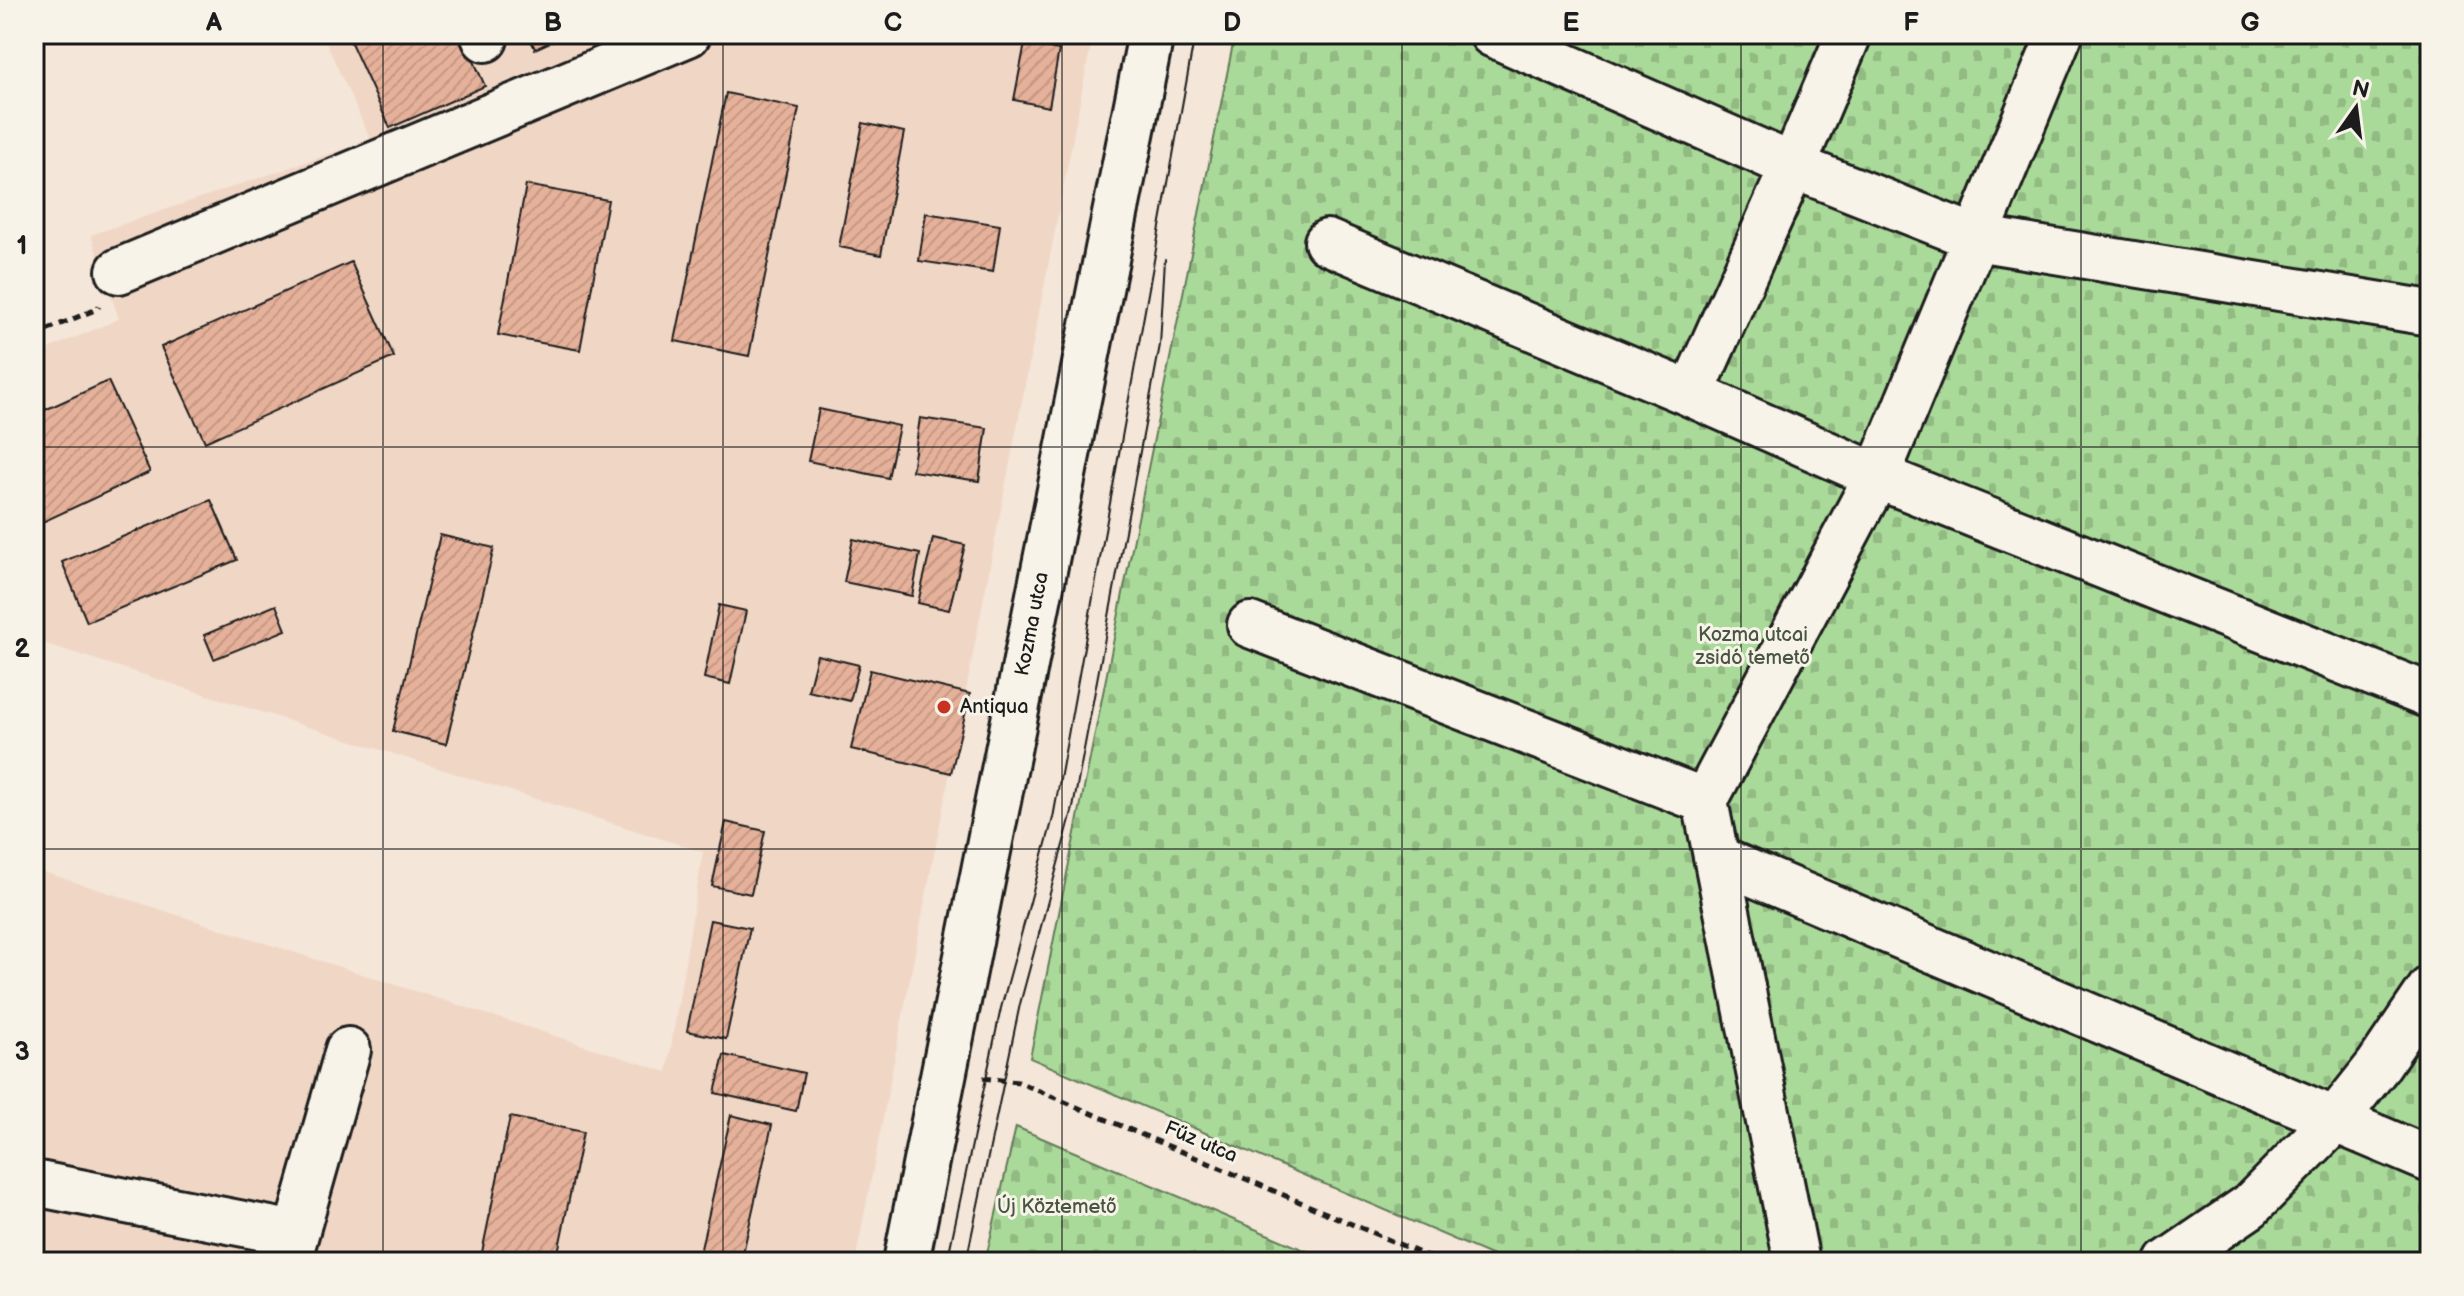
<svg xmlns="http://www.w3.org/2000/svg" width="2464" height="1296" font-family="'Balsamiq Sans',sans-serif">
	<style>
		.built { fill: #f0d6c5 }
		.cemetery { fill: url(#cemetery-stones); stroke: #637b5a; stroke-width: 2 }
		.building { fill: url(#building-hatch); stroke: #1c1c1c; stroke-width: 2 }
		.lines { fill: none; stroke-linecap: round; stroke-linejoin: round }
		.minor-casing { stroke: #1c1c1c; stroke-width: 50 }
		.path { stroke: #1c1c1c; stroke-width: 5; stroke-dasharray: 8 6; stroke-linecap: butt }
		.minor { stroke: #f7f3e8; stroke-width: 44 }
		.tram { stroke: #1c1c1c; stroke-width: 2 }
		.grid { fill: none; stroke: #1c1c1c; stroke-width: 2; stroke-opacity: 0.55 }
		.poi-dot { fill: #c8321e; stroke: #f7f3e8; stroke-width: 3 }
		.labels { text-anchor: middle; dominant-baseline: central; stroke-width: 6; stroke-linejoin: round; paint-order: stroke }
		.street-label { font-size: 20px; fill: #1c1c1c; stroke: #f7f3e8 }
		.park-label { font-size: 20px; fill: #475542; stroke: #f7f3e8 }
		.poi-label { font-size: 20px; fill: #1c1c1c; stroke: #f7f3e8; text-anchor: start }
		.neatline { fill: none; stroke: #1c1c1c; stroke-width: 3 }
		.grid-label { font-size: 26px; text-anchor: middle; font-weight: bold; fill: #1c1c1c }
	</style>
	<defs>
		<pattern id="cemetery-stones" width="16" height="16" patternUnits="userSpaceOnUse" patternTransform="scale(2)"><rect width="16" height="16" fill="#aada99"/><path d="M2 7V4a2 2 0 0 1 4 0v3zM10 15v-3a2 2 0 0 1 4 0v3z" fill="#92ba83"/></pattern>
		<pattern id="building-hatch" width="6" height="6" patternUnits="userSpaceOnUse" patternTransform="scale(2)"><rect width="6" height="6" fill="#e6b19a"/><path d="M-1 1l2-2M0 6l6-6M5 7l2-2" fill="none" stroke="#c59884"/></pattern>
	</defs>
	<rect width="100%" height="100%" fill="#f4e6d8"/>
	<filter id="ink" filterUnits="userSpaceOnUse"><feTurbulence type="fractalNoise" baseFrequency=".0125" numOctaves="2"/><feDisplacementMap in="SourceGraphic" scale="16" xChannelSelector="R" yChannelSelector="G"/><feConvolveMatrix kernelMatrix="1 2 1 2 8 2 1 2 1" color-interpolation-filters="sRGB"/></filter>
	<g filter="url(#ink)">
		<path class="built" d="M322 34H1093L855 1262H34V869L667 1072 703 852 34 640V355L119 319 91 235 371 140Z"/>
		<path class="cemetery" d="M1235 34H2430V1262H1507L1030 1058Z
			M1016 1127 1332 1262H985Z"/>
		<path class="building" d="M347 34H462L485 86 390 128Z
			M528 34H568L535 49Z
			M1025 43 1059 50 1049 107 1014 100Z
			M726 93 799 108 749 356 675 341Z
			M863 123 904 132 881 255 839 247Z
			M526 185 608 200 580 350 498 335Z
			M926 213 1000 225 993 272 919 261Z
			M351 262 394 357 205 442 161 347Z
			M108 381 150 472 34 526V415Z
			M819 409 899 426 888 478 808 461Z
			M920 418 987 428 979 481 912 471Z
			M211 500 237 560 87 622 62 562Z
			M440 535 494 548 446 744 393 731Z
			M933 538 965 545 949 610 918 603Z
			M853 539 920 554 912 596 844 582Z
			M276 605 286 630 214 659 204 635Z
			M719 605 746 611 730 684 704 678Z
			M817 655 859 665 850 701 808 691Z
			M870 670 970 694 951 773 851 749Z
			M726 822 765 831 751 894 712 886Z
			M710 920 750 928 726 1039 687 1031Z
			M724 1055 804 1073 796 1111 715 1093Z
			M731 1115 772 1125 741 1262H698Z
			M510 1117 583 1132 556 1262H480Z"/>
		<g class="lines">
			<defs>
				<path id="minor" d="M483 34 485 39
					M1492 34 1793 166 1976 238 2430 313
					M1327 242 1691 394 1793 166 1849 34
					M119 271 688 34
					M1691 394 1877 476 2430 696
					M1250 625 1705 801 1797 1262
					M1705 801 1877 476 2060 34
					M1718 859 2430 1160
					M34 1183 295 1234
					M288 1262 348 1050
					M906 1262 1151 34
					M2168 1262 2250 1206 2335 1120 2377 1067 2430 989"/>
			</defs>
			<use href="#minor" class="minor-casing"/>
			<path class="path" d="M34 335 97 309 99 306
				M983 1078 1018 1082 1441 1262"/>
			<use href="#minor" class="minor"/>
			<path class="tram" d="M947 1262 1001 1008 1053 818 1195 34
				M966 1262 1020 1004 1073 808 1160 345 1165 259"/>
		</g>
	</g>
	<path class="grid" d="M383 34V1262M723 34V1262M1062 34V1262M1402 34V1262M1741 34V1262M2081 34V1262M34 447H2430M34 849H2430"/>
	<circle class="poi-dot" cx="944" cy="707" r="8"/>
	<g class="labels">
		<g class="street-label">
			<text transform="translate(1032 624) rotate(-79)">Kozma utca</text>
			<text transform="translate(1201 1142) rotate(23)">Fűz utca</text>
		</g>
		<g class="park-label">
			<text x="1753" y="635">Kozma utcai<tspan x="1753" dy="23">zsidó temető</tspan></text>
			<text x="1057" y="1207">Új Köztemető</text>
		</g>
		<g class="poi-label">
			<text x="960" y="707">Antiqua</text>
		</g>
	</g>
	<rect width="2464" height="1296" fill="none" stroke="#f7f3e8" stroke-width="88"/>
	<g transform="translate(2356 108) rotate(14)" stroke="#f7f3e8" stroke-width="6" paint-order="stroke">
	<path d="M0-6L14 30L0 20L-14 30Z" fill="#1c1c1c"/>
	<text y="-12" font-size="22" font-weight="bold" text-anchor="middle" fill="#1c1c1c">N</text>
	</g>
	<rect x="44" y="44" width="2376" height="1208" class="neatline"/>
	<g class="grid-label">
		<text x="214" y="31">A</text>
		<text x="553" y="31">B</text>
		<text x="893" y="31">C</text>
		<text x="1232" y="31">D</text>
		<text x="1571" y="31">E</text>
		<text x="1911" y="31">F</text>
		<text x="2250" y="31">G</text>
		<text x="22" y="254">1</text>
		<text x="22" y="657">2</text>
		<text x="22" y="1060">3</text>
	</g>
</svg>
